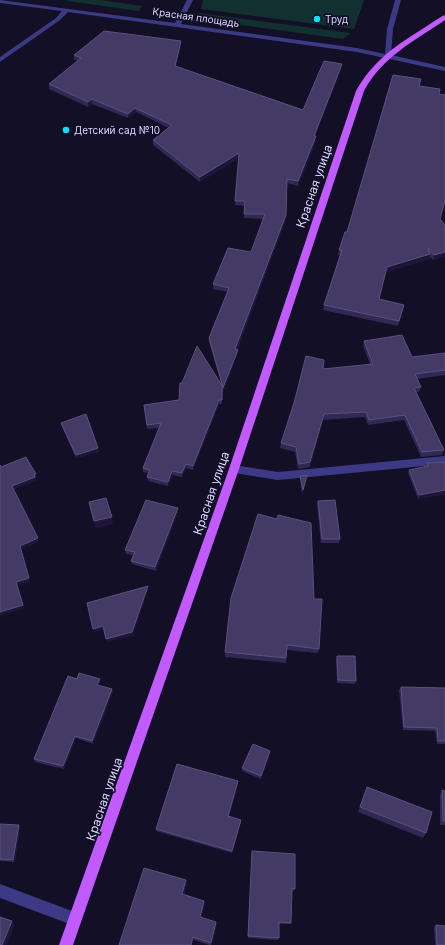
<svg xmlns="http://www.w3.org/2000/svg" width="445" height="945" font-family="Inter,sans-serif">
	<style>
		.green { fill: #12302f }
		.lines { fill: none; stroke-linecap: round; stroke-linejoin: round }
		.minor { fill: #3d3a85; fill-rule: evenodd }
		.major { fill: #c25bff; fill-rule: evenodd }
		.wall { fill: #312854 }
		.shaded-wall { fill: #1d163a }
		.building { fill: #433a66; stroke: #5a527e }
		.poi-dot { fill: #00e5ff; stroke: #130f26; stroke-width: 1.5 }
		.labels { text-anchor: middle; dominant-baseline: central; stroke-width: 3.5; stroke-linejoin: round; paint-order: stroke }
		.far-street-label { font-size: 10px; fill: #d9d4ff; stroke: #130f26 }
		.far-poi-label { font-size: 10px; fill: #d9d4ff; stroke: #130f26; text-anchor: start }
		.street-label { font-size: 12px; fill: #d9d4ff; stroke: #130f26 }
	</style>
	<rect width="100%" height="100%" fill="#130f26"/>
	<path class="green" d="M68 0H100L142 6 139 11 67 1Z
		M203 0H364L354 29 201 9Z
		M199 13 351 33 343 39 197 19Z"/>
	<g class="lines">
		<path class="minor" d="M0 0 175 23 187 0H193L181 24 357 48 385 54 387 29 395 0H401L393 29 391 55 445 67V71L357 52 68 12 60 20 0 62V57L56 18 62 11 0 3Z
			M445 456V464L278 480 234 473 230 472 229 469 230 466 234 465 278 472Z
			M0 884 80 914 82 919 80 924 75 926 0 898Z"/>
		<path class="major" d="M445 15V20C414 41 382 57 364 91L239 469 73 945H59L229 469 356 91C372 62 396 45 424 28 430 24 438 18 445 15Z"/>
	</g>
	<path class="wall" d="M181 46 176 66 303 110 341 69 315 136H316V141L298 186 287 183 286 219 237 350H238L237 354 222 395V404H219L193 470 186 468 182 477 173 475 168 486 148 481 147 477 149 474 143 472V468L160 428 147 429 144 405 179 400 221 383 209 342V338L228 292 213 289V284L251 252 264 219 244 218 245 206 235 205 239 158 200 182 153 145V140L169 128 136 112 128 118 92 104 88 107 49 89V84L78 61 74 60V55Z
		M420 86 439 94 440 219 445 225V256L433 260 430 257 429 259 386 272 379 299 404 305 398 326 323 310 324 305 340 255H338L339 250 347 232Z
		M364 341 412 357 445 353V375L417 379 421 387 419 392H416L444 450 442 455 421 457 404 420 368 425 365 417 323 420 310 467 298 469 295 452 280 448 281 443 323 369 370 364 363 346Z
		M61 423 98 448 99 452 76 458 62 427Z
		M445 462V494L418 499 408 473 409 470 426 467 427 463Z
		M300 476 307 479 302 494 300 479Z
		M318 501 340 539 339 543H321L317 504Z
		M89 502 113 524 96 528 90 509Z
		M178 512 156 571 132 564 131 561 133 555 126 554 125 550Z
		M314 599 319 649 318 653 287 650 286 663 225 657V652Z
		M337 656 356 681 355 684 337 683 336 659Z
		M77 679H100V682L99 685 112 689 113 692 93 744 76 738 64 769 35 762 34 759Z
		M401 687 445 688V744H437L435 731 403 730 399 690Z
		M270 753 261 779 242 771V768Z
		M238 781V784L229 816 241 820 232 853 156 831V829Z
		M367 787 426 833 423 838 358 812Z
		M442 790 445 791V825H440V795Z
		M0 824 20 828 15 862 0 861Z
		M252 851 295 889 294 891H292L291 924H279L278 940 248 938Z
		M144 868 186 880 187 884 184 894 204 901 205 904 201 918 217 925 211 945H209L194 940Z
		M436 925 445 945H435L434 927Z"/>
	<path class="shaded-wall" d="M181 41V46L175 70V66Z
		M342 64 341 69 313 140 314 136Z
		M92 99V104L88 107V102Z
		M135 108 136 112 128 118V114Z
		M316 136V141L298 186V181Z
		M239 153V158L200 182V177Z
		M286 215V219L235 354V349Z
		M445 252V256L433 260 434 255Z
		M430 254 429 259 386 272 378 304 387 267Z
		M238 350 237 354 222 395V404V390Z
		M219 400V404L193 470V466Z
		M324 414 323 420 310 467V462Z
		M98 448 99 452 76 458V455Z
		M186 464V468L182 477V473Z
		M172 471 173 475 168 486V482Z
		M34 474H36L37 478H36V481L13 490 12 486Z
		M445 490V494L418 499 419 495Z
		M178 508V512L156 571 155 567Z
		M112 517 113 524 96 528 94 521Z
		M38 538 39 542 21 550 30 582 17 586 25 608 0 616V612L16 582 20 546Z
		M148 586V590L133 636 107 642 106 639Z
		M103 626 104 630 94 632 93 629Z
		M100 679V682L98 688 97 685Z
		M112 689 113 692 93 744 92 741Z
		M75 736 76 738 64 769 63 766Z
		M270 751V753L261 779V776Z
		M238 781V784L228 819V816Z
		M241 820V822L232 853V851Z
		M19 825 20 828 15 862 13 860Z
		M186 880 187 884 183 897 182 894Z
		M204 901 205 904 200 920V917Z
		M12 921 15 925 7 945H2Z
		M216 922 217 925 211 945V943Z"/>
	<path class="building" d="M104 31 181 41 175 66 303 110 324 61 342 64 314 136H316L298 181 287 179 286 215 235 349 238 350 222 390V400H219L193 466 186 464 182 473 172 471 168 482 147 477 150 470 143 468 161 423 147 425 144 405 179 400 180 383H182L197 346 223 387 209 338 229 288 213 284 228 248 251 252 265 214H244L245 201H235L239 153 200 177 153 140 172 125 135 108 128 114 92 99 88 102 49 84 81 58 74 55Z
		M393 75 421 79 419 86 440 89 439 94 445 95V201L440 219 445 225V252L434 255 428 248 430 254 387 267 379 299 404 305 399 321 324 305 342 250H339L345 232H347Z
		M402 335 412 357 445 353V370L415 374 421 387 414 388 444 450 422 452 405 415 369 420 366 412 324 414 310 462 299 464 296 447 281 443 294 403 306 356 324 360 323 369 373 364 364 341Z
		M86 414 98 448 76 455 61 423Z
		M26 457 36 474H34L35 477 12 486 38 538 20 546 29 578 16 582 23 605 0 612V465L1 467Z
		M445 462V490L419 495 409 470 428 466 427 463Z
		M307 475 303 490 300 476Z
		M106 498 112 517 94 521 89 502Z
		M146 500 178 508 155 567 131 561 135 552 125 550Z
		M335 500 340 539H322L318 501Z
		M258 514 277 519 278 515 311 523 314 599H322L319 649 287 645 286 658 225 652 231 598Z
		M148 586 132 632 106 639 103 626 93 629 87 603Z
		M337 656H355L356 681 338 680Z
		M79 673 100 679 97 685 112 689 92 741 75 736 63 766 34 759 68 676 77 679Z
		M401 687 445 688V741H438L437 728 404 727Z
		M253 744 270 751 261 776 242 768Z
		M177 764 238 781 228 816 241 820 232 851 156 829Z
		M367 787 432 812 426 833 360 807Z
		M442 790 445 791V821H443Z
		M0 824 19 825 13 860 0 859Z
		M252 851 295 854V889L292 888 291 923 279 922V938L248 936Z
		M144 868 186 880 182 894 204 901 200 917 216 922 211 943 193 937 191 945H119Z
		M0 917 12 921 2 945H0Z
		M436 925 445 926V945H437Z"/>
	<g class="poi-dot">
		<circle cx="317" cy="19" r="4"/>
		<circle cx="66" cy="130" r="4"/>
	</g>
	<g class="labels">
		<g class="far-street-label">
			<text transform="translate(196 17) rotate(8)">Красная площадь</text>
		</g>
		<g class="far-poi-label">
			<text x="325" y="19">Труд</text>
			<text x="74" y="130">Детский сад №10</text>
		</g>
		<g class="street-label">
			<text transform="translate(314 186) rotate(-71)">Красная улица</text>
			<text transform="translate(211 493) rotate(-71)">Красная улица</text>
			<text transform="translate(104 799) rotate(-71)">Красная улица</text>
		</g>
	</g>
</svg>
